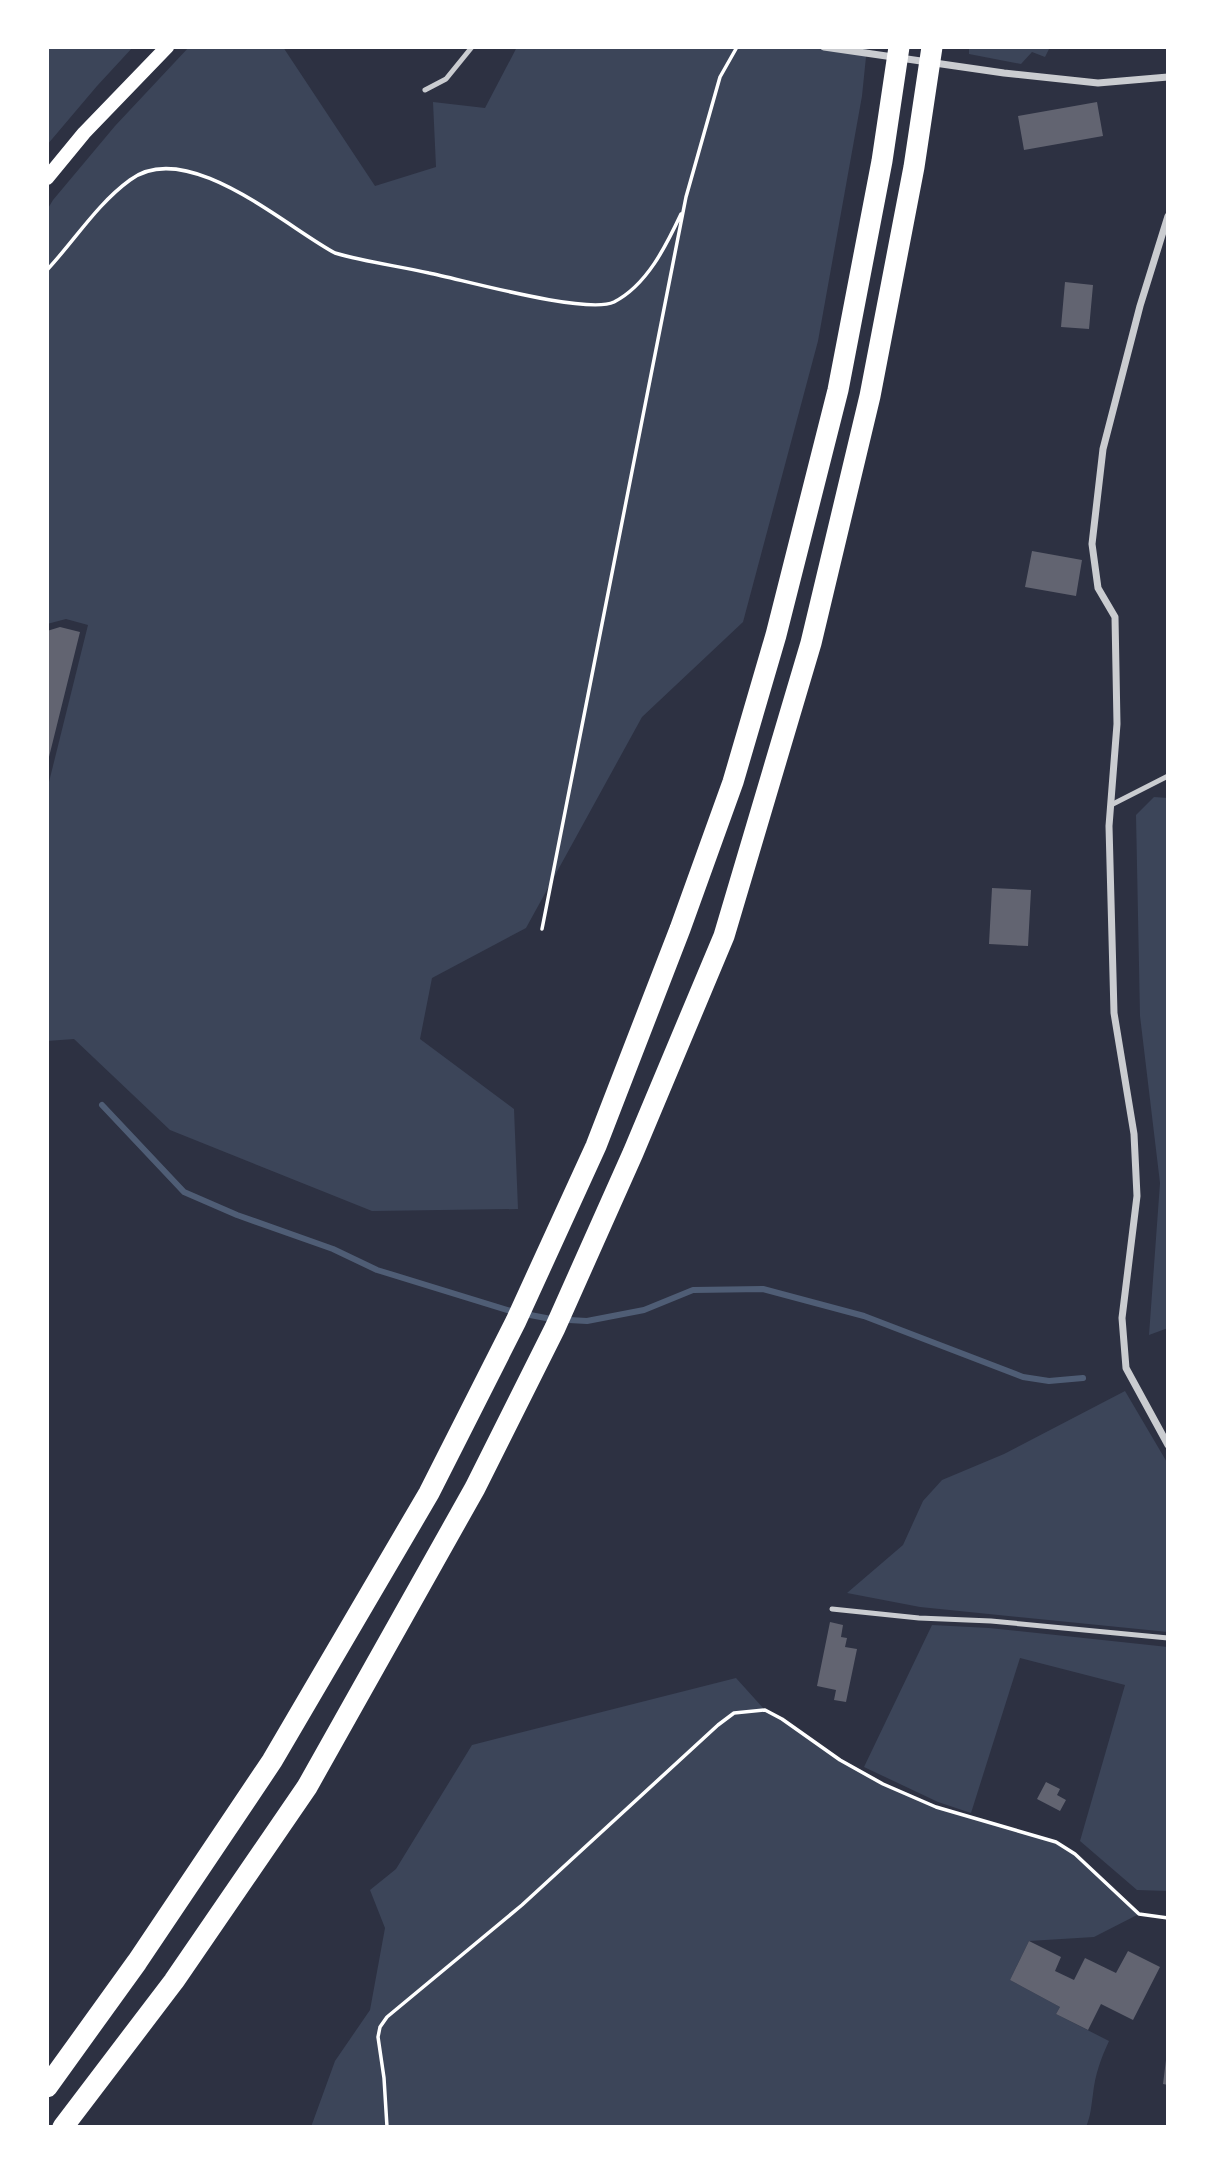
<svg xmlns="http://www.w3.org/2000/svg" width="1215" height="2174" font-family="'IBM Plex Sans',sans-serif">
	<style>
		.green { fill: #3c4559 }
		.lines { fill: none; stroke-linecap: round; stroke-linejoin: round }
		.stream { stroke: #4f5d75; stroke-width: 6 }
		.building { fill: #626471 }
		.path { stroke: #fff; stroke-width: 3.5 }
		.service { stroke: #caccd0; stroke-width: 5 }
		.minor { stroke: #caccd0; stroke-width: 7 }
		.secondary { stroke: #fff; stroke-width: 14 }
		.motorway { stroke: #fff; stroke-width: 21 }
	</style>
	<rect width="100%" height="100%" fill="#2d3142"/>
	<path class="green" d="M47 47H133L97 86 47 145Z
		M189 47H283L375 186 436 167 433 102 485 108 517 47H867L862 96 818 341 743 622 642 717 526 928 432 978 420 1039 514 1109 518 1209 372 1211 170 1130 74 1039 47 1041V790L88 625 66 619 47 624V210L53 200 115 126Z
		M969 47H1050L1045 57 1032 52 1021 64 969 54Z
		M1154 797 1168 798V1328L1149 1335 1160 1183 1140 1016 1136 815Z
		M1125 1391 1168 1464V1632L920 1607 847 1593 903 1545 923 1501 942 1480 1004 1454Z
		M932 1625 989 1628 1168 1647V1891L1137 1890 1080 1841 1125 1685 1020 1658 971 1813 938 1802 864 1767Z
		M736 1678 765 1710 782 1719 840 1760 883 1784 936 1807 1056 1842 1075 1854 1139 1914 1094 1937 1029 1941 1010 1980 1060 2007 1056 2014 1109 2041C1101 2058 1095 2075 1093 2094 1091 2107 1091 2115 1086 2127H311L335 2061 370 2010 385 1928 370 1890 396 1869 472 1745Z"/>
	<g class="lines">
		<path class="stream" d="M102 1105 184 1192 237 1215 333 1249 377 1270 514 1312
			M525 1314 551 1319 587 1321 644 1310 693 1290 763 1289 864 1316 1023 1377 1049 1381 1083 1378"/>
	</g>
	<path class="building" d="M1097 102 1103 136 1024 150 1018 116Z
		M1065 282 1093 285 1089 329 1061 327Z
		M1032 551 1082 560 1076 596 1025 587Z
		M60 627 80 632 48 761 47 631Z
		M992 888 1031 890 1028 946 989 944Z
		M830 1622 843 1625 841 1637 847 1638 845 1647 857 1649 846 1702 834 1700 836 1690 817 1686Z
		M1046 1782 1060 1789 1057 1795 1066 1800 1060 1811 1037 1799Z
		M1029 1941 1061 1957 1055 1971 1074 1980 1085 1958 1116 1973 1128 1951 1160 1967 1133 2020 1101 2004 1088 2030 1056 2014 1060 2007 1010 1980Z
		M1166 2060H1168V2085L1163 2084Z"/>
	<g class="lines">
		<path class="path" d="M47 270C75 240 97 204 130 180 187 137 286 227 335 253 366 262 398 266 429 273 464 280 587 315 614 302 647 285 666 246 681 214
			M542 929 686 197 720 77 737 47
			M387 2127 384 2078 378 2037 380 2027 387 2017 522 1905 718 1725 734 1713 765 1710 782 1719 840 1760 883 1784 936 1807 1056 1842 1075 1854 1139 1914 1168 1918"/>
		<path class="service" d="M425 90 446 79 472 47
			M1111 805 1168 776
			M832 1609 919 1618 991 1621 1168 1638"/>
		<path class="minor" d="M824 47 1004 73 1098 83 1168 77
			M1168 216 1140 306 1103 449 1092 544 1098 588 1115 617 1117 724 1109 826 1114 1013 1134 1134 1137 1196 1122 1318 1126 1368 1168 1445"/>
		<path class="secondary" d="M47 178 84 133 167 47"/>
		<path class="motorway" d="M47 2087 137 1962 272 1761 429 1493 516 1321 596 1146 680 929 733 782 776 635 838 390 882 161 899 47
			M63 2127 174 1981 307 1787 475 1488 555 1328 633 1153 724 936 811 643 870 396 914 167 932 47"/>
	</g>
	<rect width="1215" height="2174" fill="none" stroke="#ffffff" stroke-width="98"/>
</svg>
